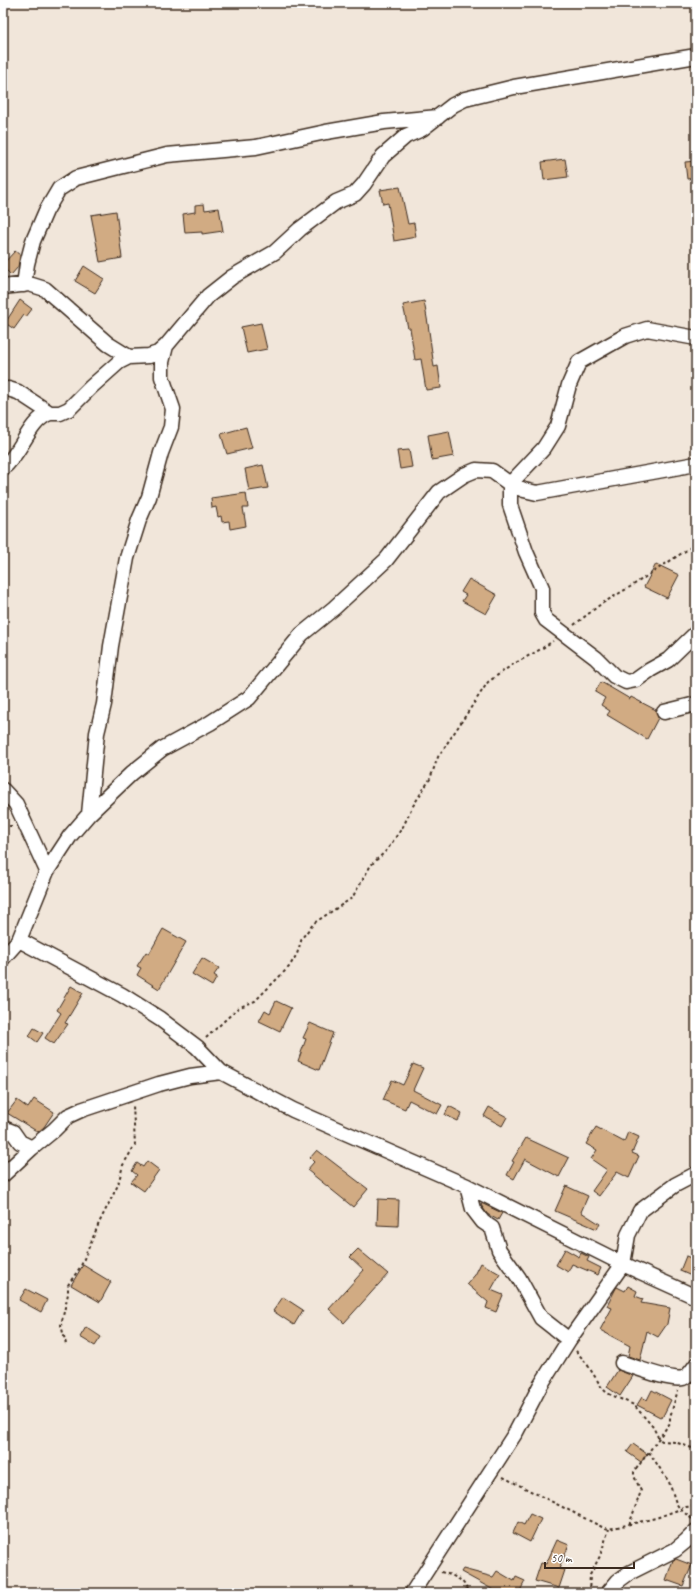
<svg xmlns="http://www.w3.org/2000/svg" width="699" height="1596" font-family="Caveat,sans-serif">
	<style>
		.building { fill: #d1ab83; stroke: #3b2a1e }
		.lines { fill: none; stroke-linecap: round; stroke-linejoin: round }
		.minor-casing { stroke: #3b2a1e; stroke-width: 17 }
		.path { stroke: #3b2a1e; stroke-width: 2; stroke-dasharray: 3 3; stroke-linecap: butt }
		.minor { stroke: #fff; stroke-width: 14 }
	</style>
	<rect width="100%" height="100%" fill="#f1e6da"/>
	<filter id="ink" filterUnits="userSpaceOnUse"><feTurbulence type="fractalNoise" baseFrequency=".025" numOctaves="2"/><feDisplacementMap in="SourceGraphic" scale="8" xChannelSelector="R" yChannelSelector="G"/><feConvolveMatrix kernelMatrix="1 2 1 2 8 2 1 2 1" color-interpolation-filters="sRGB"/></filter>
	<g filter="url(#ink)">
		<path class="building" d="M565 159 568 177 544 180 542 162Z
			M696 161V178L687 179 685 162Z
			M400 187 408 224 414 223 416 237 394 241 388 203 383 204 380 190Z
			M204 204 205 210 219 208 223 231 202 234V232L185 233 183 214 195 212V205Z
			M116 211 122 258 100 262 91 215Z
			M15 251 20 255 18 267 11 275 3 267V264Z
			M84 266 104 279 95 293 75 281Z
			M20 300 32 309 26 317 24 315 14 329 5 323Z
			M424 301 428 324 434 367 438 366 441 388 426 390 421 359 415 360 410 328H408L403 305Z
			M261 323 267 349 247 353 241 327Z
			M246 427 252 448 227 454 221 434Z
			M449 431 454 456 432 460 428 435Z
			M409 450 412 467 400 469 397 451Z
			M263 465 268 488 249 491 245 469Z
			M246 493 248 508H243L246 526 230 529 229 521 222 522 221 516 218 517 216 507 212 508 211 498Z
			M656 564 679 575 667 598 644 587Z
			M469 579 497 595 486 614 462 601 466 595 461 592Z
			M601 682 630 699 631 697 656 710 658 718 647 739 607 715 610 711 601 705 605 698 595 692Z
			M163 929 186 942 159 989 137 975 141 968 137 966 146 952 149 954Z
			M202 958 219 968 214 975 217 977 212 986 192 974Z
			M71 986 83 993 65 1023 68 1024 54 1044 45 1038 61 1013 57 1010Z
			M276 1001 291 1008 280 1031 259 1021 265 1010 270 1013Z
			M310 1023 333 1033 319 1070 298 1061 306 1039 303 1038Z
			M34 1028 43 1033 37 1042 29 1036Z
			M413 1064 423 1068 413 1090 442 1105 437 1114 409 1100 405 1109 383 1100 392 1080 403 1085Z
			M34 1099 54 1112 44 1127 38 1132 7 1113 17 1100 28 1108Z
			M449 1106 462 1113 458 1121 445 1115Z
			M489 1107 507 1117 502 1126 484 1116Z
			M596 1127 624 1142 628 1132 639 1137 632 1153 639 1156 629 1178 617 1172 599 1196 592 1191 607 1170 591 1159 597 1150 586 1144Z
			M526 1138 569 1158 559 1177 525 1159 514 1179 507 1175 514 1162 512 1161Z
			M317 1150 368 1189 353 1207 307 1170 314 1162 310 1158Z
			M147 1161 159 1170 144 1191 131 1182 137 1175 132 1171 137 1163 143 1167Z
			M566 1186 588 1196 581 1212 600 1224 597 1229 555 1211Z
			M378 1199 399 1200 398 1226 377 1225Z
			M481 1203 502 1213 498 1220 487 1214 481 1205Z
			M358 1249 388 1274 344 1323 329 1309 364 1270 350 1257Z
			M565 1249 579 1257 581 1253 589 1257 587 1261 601 1268 598 1275 572 1264 568 1272 556 1265Z
			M686 1256 696 1260V1278L680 1271Z
			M481 1263 500 1274 491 1290 503 1295 496 1312 486 1308 488 1302 467 1284 475 1275Z
			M83 1265 111 1282 100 1302 71 1285Z
			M628 1286 637 1291 635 1296 643 1299 641 1303 670 1308 667 1324 658 1337 647 1331 640 1360 628 1356 630 1346 600 1330 612 1308 607 1306 616 1288 617 1287 625 1291Z
			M26 1289 47 1300 41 1312 19 1300Z
			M283 1297 303 1310 294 1325 273 1311Z
			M86 1327 101 1337 95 1346 80 1337Z
			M618 1370 633 1376 620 1396 607 1387Z
			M652 1390 671 1400 662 1418 637 1405 642 1397 647 1400Z
			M633 1444 647 1454 641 1462 627 1452Z
			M530 1514 541 1519 530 1542 513 1533 518 1522 524 1525Z
			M557 1540 569 1545 559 1569 565 1570 559 1588 535 1581 541 1563 546 1564Z
			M676 1559 692 1565 683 1586 666 1580 673 1560Z
			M463 1569 493 1577 497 1571 514 1581 516 1577 525 1581 519 1593H499L461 1572Z"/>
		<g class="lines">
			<defs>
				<path id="minor" d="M24 285 27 264 33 241 46 211 59 189 76 178 167 155 256 147 326 132 384 122 438 117
					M3 287 29 284 45 289 108 344 129 357
					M696 338 647 329 625 336 579 362 569 385 558 426 544 448 510 484V505L526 552 542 588V613L546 620 596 658 614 676 626 682 636 680 650 670 668 660 696 633
					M3 390 8 389 18 392 50 413H60L69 409 91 387 119 362 129 357 149 356 158 353 166 346 208 296 232 277 275 252 300 229 336 202 355 194 364 184 383 156 406 136 422 129 453 105 465 99 514 87 696 56
					M3 468C21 454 29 420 50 413
					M664 712 696 704
					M3 790 16 804 47 871
					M89 814 97 733 104 704 111 646 127 558 139 520 149 497 161 453 171 427 173 409 162 377V362L166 346
					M19 940 122 995 160 1019 197 1047 221 1072 293 1110 467 1186 623 1264 696 1297
					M3 958 19 940 47 871 70 836 89 814 132 773 162 749 210 723 249 698 302 634 334 608 386 560 439 492 464 475 476 470 492 471 510 484 524 490 537 493 696 464
					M3 1128 13 1132 20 1142 32 1148
					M3 1175 32 1148 54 1130 68 1116 81 1110 159 1084 190 1076 221 1072
					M467 1186 473 1209 483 1222 492 1228 499 1250 519 1278 541 1318 569 1340
					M622 1363C635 1367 670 1381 683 1378 689 1376 692 1370 696 1365
					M412 1593 516 1432 540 1386 569 1340 623 1264 628 1235 640 1211 675 1185 696 1174
					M608 1593 618 1581 629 1573 675 1550 686 1541 696 1531"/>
			</defs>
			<use href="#minor" class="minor-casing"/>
			<path class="path" d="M688 3 696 5
				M574 625 601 604 630 587 696 544
				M3 826H12
				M206 1038 238 1008 255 1001 289 967 297 954 302 938 314 923 352 898 371 865 387 850 404 825 411 809 430 779 438 757 488 682 512 665 541 649 553 641
				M66 1344 61 1325 68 1294V1285L81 1266 99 1223 118 1185 123 1165 135 1145 133 1105
				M576 1351 587 1364 602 1388 607 1393 634 1405 653 1427 659 1439 662 1441 675 1442 692 1448 696 1446
				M649 1452 669 1482 676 1503 680 1509 692 1519
				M503 1477 602 1527 609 1529 656 1518 686 1507 696 1506
				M629 1525 641 1491 634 1476V1472L670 1423V1417L678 1390
				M441 1572C454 1576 465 1579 468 1593
				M589 1593 590 1575 600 1556 609 1529"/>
			<use href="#minor" class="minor"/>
		</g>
	</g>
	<rect width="699" height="1596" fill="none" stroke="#fff" stroke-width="16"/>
	<rect x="8" y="8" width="683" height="1580" fill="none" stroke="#3b2a1e" stroke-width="1.5" filter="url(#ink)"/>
	<path d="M545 1562v6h89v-6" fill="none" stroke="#3b2a1e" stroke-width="2"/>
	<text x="551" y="1562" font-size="12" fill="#3b2a1e" stroke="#ffffff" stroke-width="3" paint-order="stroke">50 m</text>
</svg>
